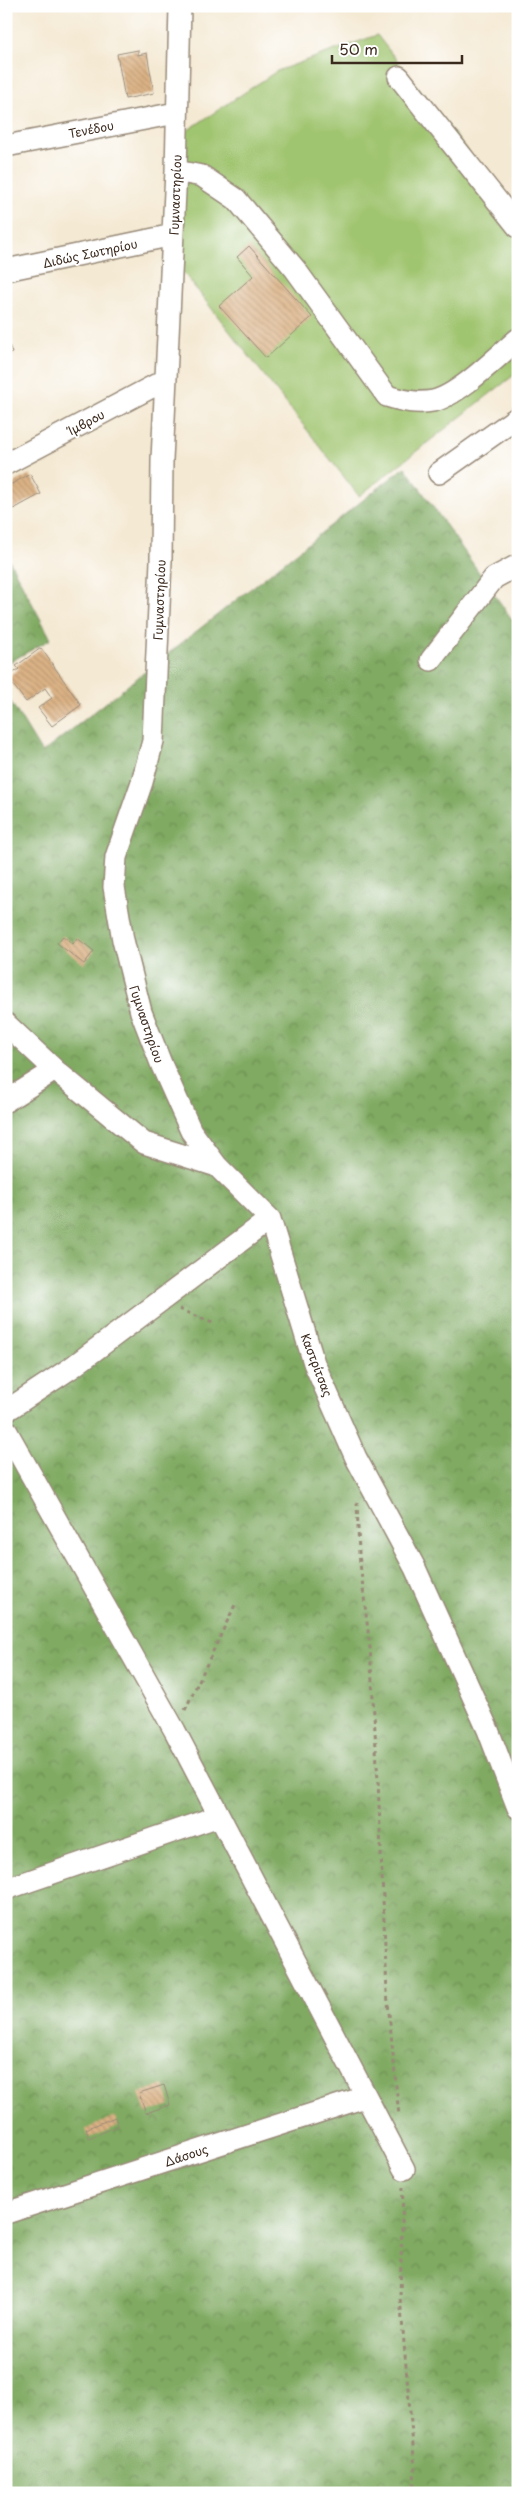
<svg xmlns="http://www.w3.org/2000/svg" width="524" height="2499" font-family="'Playpen Sans',sans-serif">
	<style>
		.forest { fill: url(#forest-crowns); stroke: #5e6a40 }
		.pitch { fill: #a0c56f; stroke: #6e7846 }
		.building { fill: url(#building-back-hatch) }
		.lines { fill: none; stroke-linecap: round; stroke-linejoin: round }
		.minor-casing { stroke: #988a78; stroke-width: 24 }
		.path { stroke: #988a78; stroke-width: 3; stroke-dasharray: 4 4; stroke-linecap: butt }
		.minor { stroke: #fff; stroke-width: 21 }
		.labels { text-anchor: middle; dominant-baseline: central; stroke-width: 4; stroke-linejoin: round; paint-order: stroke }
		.street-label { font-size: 12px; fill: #3b2a1e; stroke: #fff }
	</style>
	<defs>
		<pattern id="forest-crowns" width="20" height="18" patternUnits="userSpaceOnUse" patternTransform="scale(1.25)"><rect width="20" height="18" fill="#80aa62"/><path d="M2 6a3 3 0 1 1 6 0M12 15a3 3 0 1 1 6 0" fill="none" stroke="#6a8b50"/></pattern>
		<pattern id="building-back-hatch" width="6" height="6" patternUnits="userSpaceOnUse" patternTransform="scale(1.25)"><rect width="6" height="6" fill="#dcb386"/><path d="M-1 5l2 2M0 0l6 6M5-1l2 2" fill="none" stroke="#b4926d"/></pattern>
	</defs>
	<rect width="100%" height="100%" fill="#fff"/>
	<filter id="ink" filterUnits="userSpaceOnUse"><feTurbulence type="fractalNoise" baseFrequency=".02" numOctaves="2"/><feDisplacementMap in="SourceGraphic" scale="10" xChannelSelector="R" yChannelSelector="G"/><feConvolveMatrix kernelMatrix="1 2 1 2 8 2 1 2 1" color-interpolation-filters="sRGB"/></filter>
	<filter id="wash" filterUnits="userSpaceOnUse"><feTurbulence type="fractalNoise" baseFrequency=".0096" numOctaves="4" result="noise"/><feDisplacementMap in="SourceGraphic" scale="20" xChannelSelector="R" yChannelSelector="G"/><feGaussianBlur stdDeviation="1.12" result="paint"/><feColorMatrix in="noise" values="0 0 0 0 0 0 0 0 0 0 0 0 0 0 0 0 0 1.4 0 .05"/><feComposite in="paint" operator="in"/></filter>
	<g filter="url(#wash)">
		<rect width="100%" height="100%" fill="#f4e9d3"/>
		<path class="forest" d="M405 467 518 628V2493H6V694L42 753Z
			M6 554 51 639 6 664Z"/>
		<path class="pitch" d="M377 35 518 216V372L359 496 168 253 173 140 277 71Z"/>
		<g id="blocks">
			<path class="building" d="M138 50V55L147 53 154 93 125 99 117 54Z
				M249 246 312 317 266 358 219 306 253 276 237 257Z
				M6 336 12 353 6 355Z
				M30 474 41 494 8 512 6 487Z
				M41 648 81 705 52 726 38 708 52 698 45 688 26 702 7 677 19 669 16 666Z
				M63 936 73 944 77 938 94 951 84 964 57 943Z
				M164 2085 170 2105 146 2113 139 2093Z
				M115 2117 118 2126 89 2138 86 2129Z"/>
		</g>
	</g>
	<g filter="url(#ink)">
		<use href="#blocks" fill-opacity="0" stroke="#988a78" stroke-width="1"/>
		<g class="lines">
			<defs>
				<path id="minor" d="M180 6 176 171 162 460 161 561 153 741 142 782 116 857 114 887 123 940 141 1012 162 1066 191 1131 217 1166
					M399 77 518 227
					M6 146 176 113
					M176 171 202 176 236 199 295 269 387 396C403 401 417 404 433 401 458 396 498 356 518 339
					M6 270 173 235
					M6 464 165 380
					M439 473 518 417
					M431 660 494 578 518 565
					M6 1024 55 1070 144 1143 217 1166 270 1219 314 1363 356 1458 415 1568 488 1730 518 1808
					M6 1101 55 1070
					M6 1411 71 1368 270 1219
					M6 1430 175 1731 404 2169
					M6 1889 219 1816
					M6 2213 365 2097"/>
			</defs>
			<use href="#minor" class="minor-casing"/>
			<path class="path" d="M179 1309 215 1324
				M357 1502 359 1554 370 1648 378 1781 387 1992 399 2116
				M185 1710 236 1603
				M403 2187 400 2297 415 2469 413 2493"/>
			<use href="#minor" class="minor"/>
		</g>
	</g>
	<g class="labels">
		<g class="street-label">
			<text transform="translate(91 129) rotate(-11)">Τενέδου</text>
			<text transform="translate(175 195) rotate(-88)">Γυμναστηρίου</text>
			<text transform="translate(90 253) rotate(-12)">Διδώς Σωτηρίου</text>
			<text transform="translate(86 422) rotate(-28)">Ίμβρου</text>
			<text transform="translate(159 600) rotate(-88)">Γυμναστηρίου</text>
			<text transform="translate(147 1024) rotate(71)">Γυμναστηρίου</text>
			<text transform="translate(317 1365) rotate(69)">Καστρίτσας</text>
			<text transform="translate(186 2155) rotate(-18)">Δάσους</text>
		</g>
	</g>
	<rect width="524" height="2499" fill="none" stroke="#fff" stroke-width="25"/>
	<path d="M332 55v8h130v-8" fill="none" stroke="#3b2a1e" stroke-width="2.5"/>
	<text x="339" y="55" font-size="15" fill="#3b2a1e" stroke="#ffffff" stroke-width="4" paint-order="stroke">50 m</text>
</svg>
